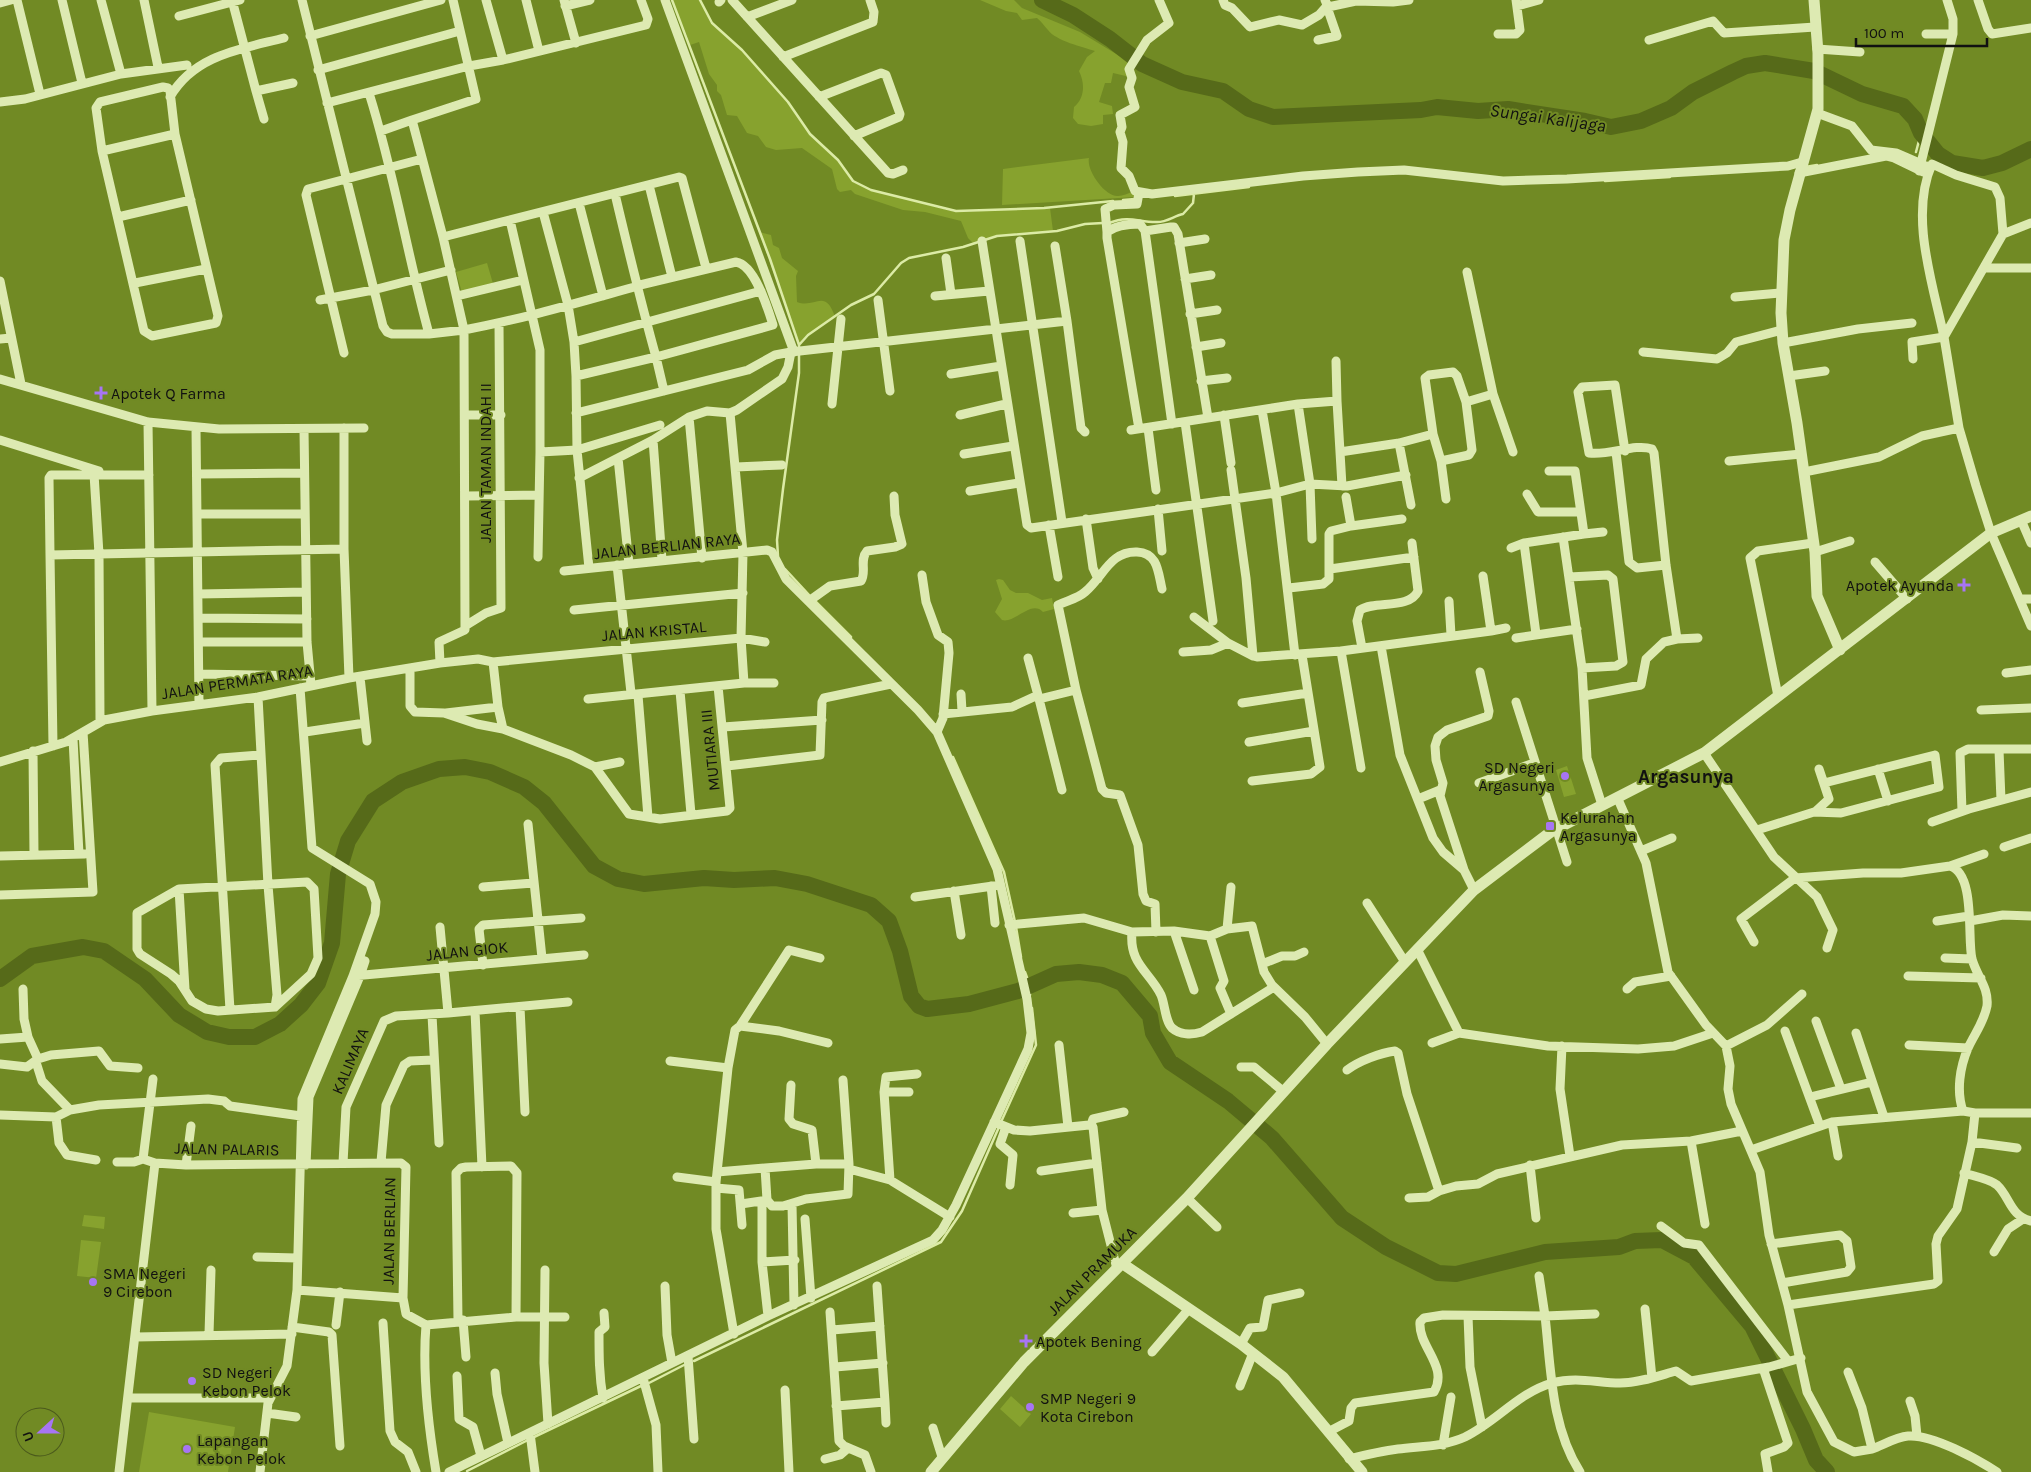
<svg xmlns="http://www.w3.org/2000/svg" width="2031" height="1472" font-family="Karla,sans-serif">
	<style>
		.green { fill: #87a22e }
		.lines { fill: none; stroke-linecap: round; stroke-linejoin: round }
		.stream { stroke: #dceba6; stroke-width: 2.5 }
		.river { stroke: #566a19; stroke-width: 16 }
		.minor { stroke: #ddeab2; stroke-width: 9 }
		.tertiary { stroke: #ddeab2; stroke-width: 11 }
		.poi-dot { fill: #a775f4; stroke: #718a24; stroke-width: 2 }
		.labels { text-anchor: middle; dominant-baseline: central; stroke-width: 4; stroke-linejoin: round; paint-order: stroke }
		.poi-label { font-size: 16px; fill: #111; stroke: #718a24; text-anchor: start }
		.street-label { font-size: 16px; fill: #111; stroke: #718a24 }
		.water-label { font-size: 18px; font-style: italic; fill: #111; stroke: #718a24 }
		.quarter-label { font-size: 19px; font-weight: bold; fill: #111; stroke: #718a24 }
	</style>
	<rect width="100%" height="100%" fill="#718a24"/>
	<path class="green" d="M673 0H699L711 24 742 50 788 103 810 134 838 161 850 178 858 184 871 190 955 212 1050 208 1053 231 997 236 973 243 968 238 961 221 925 212 903 210 855 194 851 190 840 192 837 189 832 169 802 148 776 150 766 147 758 136 747 133 737 116 727 115 721 95 717 91V85L709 74 699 42 690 45C686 30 678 16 673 0Z
		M980 0H1014L1022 8 1080 32 1131 63 1130 77 1113 73 1111 83H1105L1099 102 1112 106 1113 114 1103 115V124L1091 126 1078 124 1073 118 1074 107C1085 98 1085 83 1079 71L1087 57 1095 51C1083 47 1056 41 1048 30 1044 26 1042 22 1037 18L1022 20 1017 13 1006 11Z
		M1089 158C1086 170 1105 197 1118 196 1123 196 1128 193 1133 192L1135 197 1002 205 1003 169Z
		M759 232 771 235 773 245 779 248 782 258 798 271 796 276 797 302C815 309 825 287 835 317L807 335 799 344Z
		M487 263 494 287 463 296 456 272Z
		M999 579 1003 580 1010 590 1016 593H1028L1042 600 1052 598 1054 609 1043 612C1031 599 1015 624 1002 620L995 612 1002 599 996 580Z
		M1567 766 1576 794 1564 797 1556 770Z
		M84 1215 105 1217 104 1229 82 1226Z
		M81 1240 101 1242 96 1278 77 1276Z
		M1011 1396 1031 1414 1020 1427 1000 1409Z
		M149 1412 235 1427 228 1472H139Z"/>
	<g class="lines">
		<path class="stream" d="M672 0 770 259 799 345
			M700 0 712 23 742 50 788 102 810 134 838 160 853 181 871 190 956 211 1044 208 1113 201
			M1916 152 1921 133
			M1805 167 1817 165
			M1605 181 1670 177
			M1175 196 1249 187
			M1123 200 1135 199
			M1109 223C1130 215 1137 222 1156 222 1165 223 1174 216 1183 214L1193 203 1194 194
			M778 556 777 540 783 489 799 373V345L808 335 851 305 874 294 901 263 909 258 963 247 997 236 1057 231 1085 224 1103 223
			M785 569 810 596
			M814 600 851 637
			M953 757 1004 872 1015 922
			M1016 927 1021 957
			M1025 972 1030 986V995
			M1001 1122 1036 1045 1032 1008
			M694 1361 941 1242 962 1211 999 1127
			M647 1384 684 1365
			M534 1437 643 1385
			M467 1471 528 1440"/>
		<path class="river" d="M1042 0 1073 15 1110 39 1142 64 1182 82 1223 91 1249 109 1273 117 1421 110 1437 107 1478 111 1508 109 1585 121 1611 127 1641 121 1671 108 1693 92 1733 72 1746 66 1765 63 1814 71 1862 94 1903 106 1915 119 1921 133 1938 154 1952 163 1983 168 2002 163 2031 149
			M0 979 32 956 83 947 104 951 145 979 179 1015 207 1032 229 1037H255L280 1024 301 1005 318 983 332 943 338 874 348 841 373 801 402 782 439 769 465 767 490 772 524 787 544 803 594 866 618 879 644 884 704 878 734 880 775 878 807 884 871 905 889 921 900 951 911 996 919 1006 927 1009 969 1004 1018 991 1056 974 1079 972 1102 975 1122 983 1150 1016 1153 1033 1170 1062 1228 1101 1272 1138 1342 1218 1386 1247 1438 1273 1456 1274 1545 1252 1619 1247 1635 1241 1662 1240 1694 1257 1752 1326 1803 1429 1816 1460 1827 1472"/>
		<path class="minor" d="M17 0 40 94
			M62 0 82 83
			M101 0 121 74
			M144 0 158 67
			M232 0 256 91 293 83
			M302 0 383 326 387 332 392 334H429C407 254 394 172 369 93
			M486 0 503 60
			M526 0 539 51
			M564 0 576 43
			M665 0 794 352
			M732 0 888 173 893 174 903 170
			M1159 0 1169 23 1147 40 1129 69 1132 78 1129 87 1135 107 1120 115 1122 127 1120 132 1123 142 1121 168 1129 176 1135 191 1152 194 1303 176 1358 172 1404 170 1503 181 1567 179 1788 166 1802 162
			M1223 0 1225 5 1232 8 1250 27 1279 20 1302 25 1319 15 1326 7
			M1325 0 1328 7 1356 1 1393 2 1409 0
			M1978 0 1988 29 1992 34 2031 28
			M719 2 721 0
			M0 3 11 0
			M565 6 590 0
			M1517 6 1539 0
			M179 16 240 0
			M747 17 792 0
			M1498 34H1516L1520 30 1516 0
			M1926 34H1953
			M310 36 441 0
			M1318 40 1337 36 1327 7
			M1649 40 1713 21 1724 33 1815 27
			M1817 49 1860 52
			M783 57 873 22 874 12 870 0
			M318 70 460 31
			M163 87 168 88 170 91 175 134 218 316 216 323 211 324 152 336 144 331 102 151 96 108 100 102Z
			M256 91 264 119
			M170 97C194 55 241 49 284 38
			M819 97 881 73 886 75 900 114 899 117 854 136
			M0 102 25 99 121 74 187 65
			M327 103 469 66 503 60 646 25 648 19 641 0
			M1817 113 1852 126 1871 150 1896 153 1926 166
			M381 131 412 120
			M102 151 175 134
			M1919 171 1953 34V19L1947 0
			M1799 173 1886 156 1894 158 1923 172
			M649 185 672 277
			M579 203 603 296
			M543 212 568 305 574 342 761 291
			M118 217 191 200
			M510 220 540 350V452L577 450 660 425
			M1145 231 1171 227H1174L1178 234 1208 418
			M1107 232 1105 209 1114 205 1137 204 1139 193
			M443 237 412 120 476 99 453 0
			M982 241 1027 525 1031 528 1276 493 1295 655
			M1020 241 1062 522
			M1179 243 1205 239
			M1055 246 1067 321
			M946 258 951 294
			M1984 268H2031
			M1185 279 1211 275
			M0 281 21 384
			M135 283 206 269
			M457 296 523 280
			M935 296 989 291
			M1735 297 1780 293
			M320 300 373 290 451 270
			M878 300 890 391
			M1190 314 1217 310
			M429 334 464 330 443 237 679 177 682 178 706 268
			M1944 337C1933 284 1909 216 1932 164L1956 175 1995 187 2000 198 2003 234
			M1944 337 2003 234 2031 223
			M0 339 11 338
			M574 342 576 376
			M1783 343 1858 329 1912 323
			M1196 347 1221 343
			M1643 352 1717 359 1727 353 1736 342 1782 330
			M344 353 306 195 308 189 422 159
			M1913 359 1912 342 1944 337 1959 428 1976 486 1991 533 2031 626
			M1336 361 1337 401
			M951 374 1001 366
			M1789 376 1825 371
			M0 379 148 422 219 429 364 428
			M1201 381 1227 378
			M1493 394 1513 452
			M832 404 841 319
			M1298 404 1310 484 1312 539
			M1262 410 1276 493 1310 484 1347 486 1406 475
			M576 413 664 391
			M730 413 743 553 741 638 744 683
			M465 415H501
			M960 415 1006 404
			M1224 415 1231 463
			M689 417 702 558
			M148 422 152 711
			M1185 422 1213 621
			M196 428 199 704
			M344 428V549L349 678
			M1148 428 1156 490
			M304 429 307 642 311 685
			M1139 429 1107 238V232C1116 225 1129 224 1140 224L1145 231 1172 424
			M1131 430 1298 404 1337 401 1340 452 1399 443 1433 434 1441 461 1469 455 1472 450 1466 402 1493 394 1467 272
			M1433 434 1425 378 1429 375 1453 372 1457 376 1466 402
			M0 440 99 471
			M653 440 662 560
			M1399 443 1411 505
			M1340 452 1342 486
			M1616 452 1629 562 1637 568 1666 565
			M964 454 1013 446
			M618 458 629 564
			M1441 461 1446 499
			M1729 461 1801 454
			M736 467 782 465
			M1231 470 1246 578 1253 656 1257 657 1341 651 1491 631 1483 576
			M1804 472 1879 457 1922 436 1959 428
			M94 474 99 554 100 721
			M197 474 304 473
			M149 475H51L49 478 50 555 344 549
			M579 478 653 440 689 417 707 411 730 413 737 410 782 379 788 367 791 352
			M970 491 1019 483
			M1527 494 1538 512H1580
			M466 496 538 495
			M1346 497 1351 526
			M1158 509 1162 551
			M197 514H305
			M1086 519 1093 568 1098 579
			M2021 520 2031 543
			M1049 525 1058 577
			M1584 534 1603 532
			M1563 537 1582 668 1587 758 1602 805
			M1524 543 1536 634
			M1511 548 1524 543 1584 534 1575 471H1549
			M1815 552 1850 541
			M50 555 53 746
			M538 557 540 452
			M1875 562 1907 599
			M617 565 631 693
			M589 568 577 450 576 376 656 357 664 391 748 370 775 355 791 352 1067 321 1081 428 1085 432
			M1330 569 1414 557
			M922 575 926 602 938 635 948 642 949 653 943 718 937 732
			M1569 577 1608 575 1613 579 1623 662 1616 666 1582 668
			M1289 588 1323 584 1329 579V534L1331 531 1351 526 1402 519
			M198 594 306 592
			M2020 599H2031
			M809 601 830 586 861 581C867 572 859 560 867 551L895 547 902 544 895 515 894 496
			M1449 601 1451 635
			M574 610 743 593
			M1194 617 1228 643 1253 656
			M199 618 307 619
			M465 626 486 613 501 608 499 323
			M1491 631 1506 628
			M1516 638 1577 629
			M1677 639 1698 638
			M199 642H307
			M1381 646 1400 755 1433 838 1443 852 1464 870 1474 890
			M1362 648 1357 621 1360 610C1375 600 1409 610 1418 591L1412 543
			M1341 651 1361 768
			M1183 652 1211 650 1228 643
			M1028 658 1039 699
			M493 662 498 707 503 729
			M440 663 439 642 465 630V626L464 330C523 319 580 302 638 286L640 285 736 262C755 265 768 309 773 325L656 357C641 303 628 249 615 194
			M410 668V706L415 712 444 713 477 724 503 729 571 755 595 767 629 814 660 819 727 811 730 808 718 686
			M2006 673 2031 670
			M199 674 309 676
			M360 677 367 741
			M1076 690 1102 789 1106 793 1120 795 1138 845 1143 894 1146 901 1155 904 1156 932
			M680 691 691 814
			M961 694 962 711
			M638 695 648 817
			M1584 696 1641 685 1646 659 1664 642 1677 639 1666 565 1654 453 1652 449C1635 443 1609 456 1589 453L1578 392 1582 387 1615 385 1625 451
			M1778 696 1750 558 1758 551 1813 543
			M258 697 268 885 277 995 275 1007
			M588 699 744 683H774
			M1516 702 1567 862
			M1242 703 1308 693
			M1981 710 2031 708
			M446 713 498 707
			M943 714 1012 707 1038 695
			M723 727 822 720
			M305 732 365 723
			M73 739 79 854
			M1249 742 1314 731
			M1999 750 2001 800
			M33 751 34 855
			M1704 753 1774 857 1817 897 1833 930 1827 948
			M0 762 66 742 104 720 152 711 258 697 349 678 440 663 478 659 493 662 741 638 765 642
			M727 766 820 755 822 702 824 698 891 684
			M595 767 620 762
			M1878 769 1888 801
			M1252 781 1311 774 1320 767 1302 655
			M1479 783 1534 763
			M1062 790 1039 699 1076 690 1058 605C1068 600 1077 599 1085 592 1104 576 1110 551 1137 552 1158 553 1158 572 1162 589
			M1617 797 1646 863 1668 972 1706 1025 1726 1046 1730 1066 1728 1089 1731 1104 1760 1172 1769 1235 1788 1305 1807 1392 1834 1442 1854 1452 1872 1449 1862 1408 1848 1372
			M1418 799 1440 790
			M1816 811 1829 799 1819 769
			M1962 811 1960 753 1968 749H2031
			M1932 822 1969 809 2031 792
			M528 824 542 958
			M1757 830 1814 812 1841 813 1939 787 1935 755 1824 783
			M2004 847 2031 838
			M1641 851 1672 838
			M0 856 85 854
			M1950 866 1984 854
			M1464 870 1440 796 1443 783 1436 760 1435 746 1438 737 1447 730 1488 716 1489 711 1480 672
			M307 882 314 889 318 958 311 974 275 1007 218 1011 206 1009 192 1001 179 981 171 974 140 954 137 949V913L179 889Z
			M991 886 995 923
			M483 887 533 883
			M179 889 185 989
			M954 891 961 935
			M0 895 93 892 83 732
			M915 897 1000 885
			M1367 903 1405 962
			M1937 921 1969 916
			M1970 921 2003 915 2031 916
			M1009 925 1084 918 1132 932 1174 931 1210 936 1227 929 1252 926 1264 972 1272 985 1305 1017 1327 1044
			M1227 929 1231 887
			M1174 931 1194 990
			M1132 932C1129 964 1149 971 1161 995 1165 1004 1165 1021 1172 1028 1180 1035 1192 1035 1202 1032L1274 987
			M1210 936 1224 981 1220 988 1231 1014
			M1754 942 1741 919 1795 878 1863 873H1901L1950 866C1976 874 1967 939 1972 959 1977 977 1989 987 1987 1006 1984 1022 1975 1033 1968 1048 1960 1067 1956 1091 1963 1111L1975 1113 1972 1142 1957 1209 1938 1236 1936 1244 1938 1281 1934 1284 1788 1305
			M1417 949 1459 1033 1548 1046 1638 1049 1674 1046 1713 1033
			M1945 958 1972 959
			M1262 964 1282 956H1295L1304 952
			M483 965 479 929 483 925 581 918
			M353 976 584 955
			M1908 976 1981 978
			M23 989 24 1019 28 1037
			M1627 989 1635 982 1671 976
			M520 1007 525 1112
			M230 1010 215 765 221 758 260 755
			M475 1011 482 1167
			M448 1013 568 1002
			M432 1015 439 1143
			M1816 1021 1841 1089
			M740 1026 789 950 820 958
			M1785 1031 1820 1126
			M1856 1033 1884 1117
			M0 1039 28 1037 38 1059 27 1067 0 1064
			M1432 1043 1459 1033
			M1059 1045 1068 1127
			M1909 1045 1968 1048
			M1562 1046 1560 1089 1570 1156
			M1726 1046 1767 1025 1802 994
			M38 1059 51 1055 99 1051 110 1066 138 1068
			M670 1061 728 1068
			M36 1062 42 1081 70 1110
			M1241 1067H1254L1284 1092
			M1347 1070C1359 1061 1380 1053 1395 1051L1398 1053 1407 1094 1439 1191 1456 1186 1478 1184 1497 1174 1622 1145 1691 1141 1742 1131
			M791 1085 789 1119 793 1124 812 1130 816 1164
			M884 1092H909
			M1810 1097 1872 1082
			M1975 1113H2031
			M0 1115 56 1117 70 1110 99 1105 208 1099 224 1101 230 1106 308 1117
			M56 1117 59 1143 67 1155 96 1160
			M994 1122 1014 1130 1030 1131 1089 1125 1093 1127 1102 1210 1117 1269
			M1832 1122 1838 1156
			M1091 1125 1093 1119 1124 1112
			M1006 1127 1000 1144 1013 1155 1010 1185
			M1691 1141 1705 1224
			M1972 1142 2017 1148
			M1751 1150 1832 1122 1963 1111
			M143 1159 153 1079
			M117 1162H134L143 1159 155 1163 186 1165 401 1163 406 1167 403 1298 406 1314 426 1325 516 1317H565
			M381 1162 386 1105 404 1065 410 1061 433 1060
			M343 1163 346 1107 384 1021 396 1016 448 1013 440 927
			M186 1165 191 1126
			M306 1165 309 1097 360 976 365 961 359 959
			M1530 1165 1536 1218
			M849 1169 890 1180 950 1217
			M1041 1171 1097 1163
			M717 1172 765 1168
			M1964 1173C1973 1176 1990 1179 1997 1185 2010 1197 2010 1216 2031 1221
			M677 1177 716 1182
			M890 1180 884 1092 886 1077 917 1074
			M716 1188 739 1190 742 1225
			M1187 1198 1217 1227
			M1409 1198 1428 1197 1439 1191
			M767 1200 772 1206H783L806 1199 848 1194 849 1164 843 1080
			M762 1201V1262L768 1316
			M741 1204 767 1200 765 1168 816 1164H849
			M792 1204 794 1305
			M1073 1213 1102 1210
			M805 1219 811 1298
			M1661 1226 1684 1243 1699 1245 1788 1361
			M1771 1244 1840 1235 1847 1241 1851 1267 1847 1272 1782 1283
			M1994 1252 2008 1229 2023 1219
			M257 1257 297 1258
			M762 1262 795 1260
			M545 1270 544 1363 548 1424
			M1539 1276 1545 1316 1595 1314
			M665 1286 667 1335 672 1363
			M297 1290 403 1298
			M1645 1309 1652 1378
			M830 1312 839 1441 844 1446 865 1455 871 1472
			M1468 1316 1470 1367 1482 1427
			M458 1320 456 1173 461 1168 466 1167 511 1166 517 1173 516 1317
			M463 1320 466 1357
			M383 1323 390 1431 395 1442 408 1452 416 1472
			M336 1325 340 1292
			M426 1325C422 1373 428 1424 436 1472
			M292 1327 329 1332 332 1335 340 1446
			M832 1330 880 1326
			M209 1334 211 1270
			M734 1334 716 1229V1182L728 1068 735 1030 740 1026 779 1031 828 1043
			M136 1337 292 1334
			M1241 1344 1250 1328 1263 1327 1268 1300 1300 1293
			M1152 1352 1188 1310
			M688 1356 694 1439
			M835 1367 883 1363
			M1763 1368 1788 1443 1784 1447 1765 1454 1768 1472
			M495 1373 497 1394 508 1443
			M457 1376 459 1419 473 1427 481 1456
			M643 1378 656 1425 658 1472
			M1240 1386 1253 1353
			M785 1390 789 1472
			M129 1398H270
			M603 1398C599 1375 599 1355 599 1332L605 1327 604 1313
			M1910 1401 1915 1416 1917 1436
			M885 1402 886 1423
			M836 1406 885 1402 877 1286
			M267 1413 296 1417
			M933 1428 942 1457
			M1328 1432 1349 1421 1351 1408 1355 1403 1434 1392C1449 1366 1418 1347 1420 1322L1424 1318 1443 1315 1545 1316C1551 1369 1551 1427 1580 1472
			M530 1433 535 1472
			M1443 1445 1451 1397
			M1872 1449C1883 1445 1896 1437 1908 1436 1932 1434 1977 1459 1997 1472
			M825 1459 840 1455 848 1448
			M1349 1459C1365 1455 1382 1451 1398 1449 1421 1446 1443 1447 1465 1437 1496 1422 1518 1393 1552 1383 1577 1376 1597 1383 1620 1383 1639 1383 1658 1376 1676 1371L1691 1381 1769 1367 1801 1358
			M119 1472 155 1163
			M260 1472 268 1403 287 1366 297 1290 302 1099 353 976 375 914 376 902 370 884 312 848 300 688
			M449 1472 768 1316 933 1240 942 1230 956 1205 1028 1049 1031 1033 1027 999 997 869 937 732 918 710 786 579 772 552 767 550 564 571"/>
		<path class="tertiary" d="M1814 0 1818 53V109L1790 210 1784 240 1781 313 1783 343 1797 423 1815 552 1817 596 1840 650
			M1123 1264 1241 1344 1283 1377 1362 1472
			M931 1472 1024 1362 1187 1198 1327 1044 1474 890 1552 831 1704 753 1991 533 2031 516"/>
	</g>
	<g class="poi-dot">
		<path d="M98.5 385.5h5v5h5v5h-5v5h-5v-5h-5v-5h5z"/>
		<path d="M1961.5 577.5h5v5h5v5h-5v5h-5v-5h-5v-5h5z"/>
		<circle cx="1565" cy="776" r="5"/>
		<rect x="1545" y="821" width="10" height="10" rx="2.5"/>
		<circle cx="93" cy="1282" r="5"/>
		<path d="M1023.5 1333.5h5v5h5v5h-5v5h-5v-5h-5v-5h5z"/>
		<circle cx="192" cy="1381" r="5"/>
		<circle cx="1030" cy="1407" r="5"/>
		<circle cx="187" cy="1449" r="5"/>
	</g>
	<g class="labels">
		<g class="poi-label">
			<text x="111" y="393">Apotek Q Farma</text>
			<text x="1954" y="585" text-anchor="end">Apotek Ayunda</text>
			<text x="1555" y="767" text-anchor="end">SD Negeri<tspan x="1555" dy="18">Argasunya</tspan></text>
			<text x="1560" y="817">Kelurahan<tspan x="1560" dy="18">Argasunya</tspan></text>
			<text x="103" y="1273">SMA Negeri<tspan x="103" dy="18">9 Cirebon</tspan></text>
			<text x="1036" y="1341">Apotek Bening</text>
			<text x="202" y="1372">SD Negeri<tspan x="202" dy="18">Kebon Pelok</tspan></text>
			<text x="1040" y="1398">SMP Negeri 9<tspan x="1040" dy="18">Kota Cirebon</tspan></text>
			<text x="197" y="1440">Lapangan<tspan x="197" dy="18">Kebon Pelok</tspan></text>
		</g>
		<g class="street-label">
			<text transform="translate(485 463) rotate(-90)">JALAN TAMAN INDAH II</text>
			<text transform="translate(667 546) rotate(-6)">JALAN BERLIAN RAYA</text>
			<text transform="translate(654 631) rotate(-5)">JALAN KRISTAL</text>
			<text transform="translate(237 682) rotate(-9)">JALAN PERMATA RAYA</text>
			<text transform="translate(710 750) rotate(-96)">MUTIARA III</text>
			<text transform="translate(467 951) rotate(-6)">JALAN GIOK</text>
			<text transform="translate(350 1061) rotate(-67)">KALIMAYA</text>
			<text transform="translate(227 1149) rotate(1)">JALAN PALARIS</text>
			<text transform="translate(389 1231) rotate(-89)">JALAN BERLIAN</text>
			<text transform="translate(1092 1271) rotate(-45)">JALAN PRAMUKA</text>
		</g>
		<g class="water-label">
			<text transform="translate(1548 118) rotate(8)">Sungai Kalijaga</text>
		</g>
		<g class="quarter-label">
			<text x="1686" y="777">Argasunya</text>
		</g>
	</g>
	<g transform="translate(40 1432) rotate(249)"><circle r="24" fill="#718a24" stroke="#4b5a1c"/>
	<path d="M0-4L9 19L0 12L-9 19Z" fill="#a775f4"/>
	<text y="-8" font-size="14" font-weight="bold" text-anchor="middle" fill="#111111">U</text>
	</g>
	<path d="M1856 38v8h131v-8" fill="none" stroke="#111111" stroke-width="2.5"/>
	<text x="1864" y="38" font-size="15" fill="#111111" stroke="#718a24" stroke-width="4" paint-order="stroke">100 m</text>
</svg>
